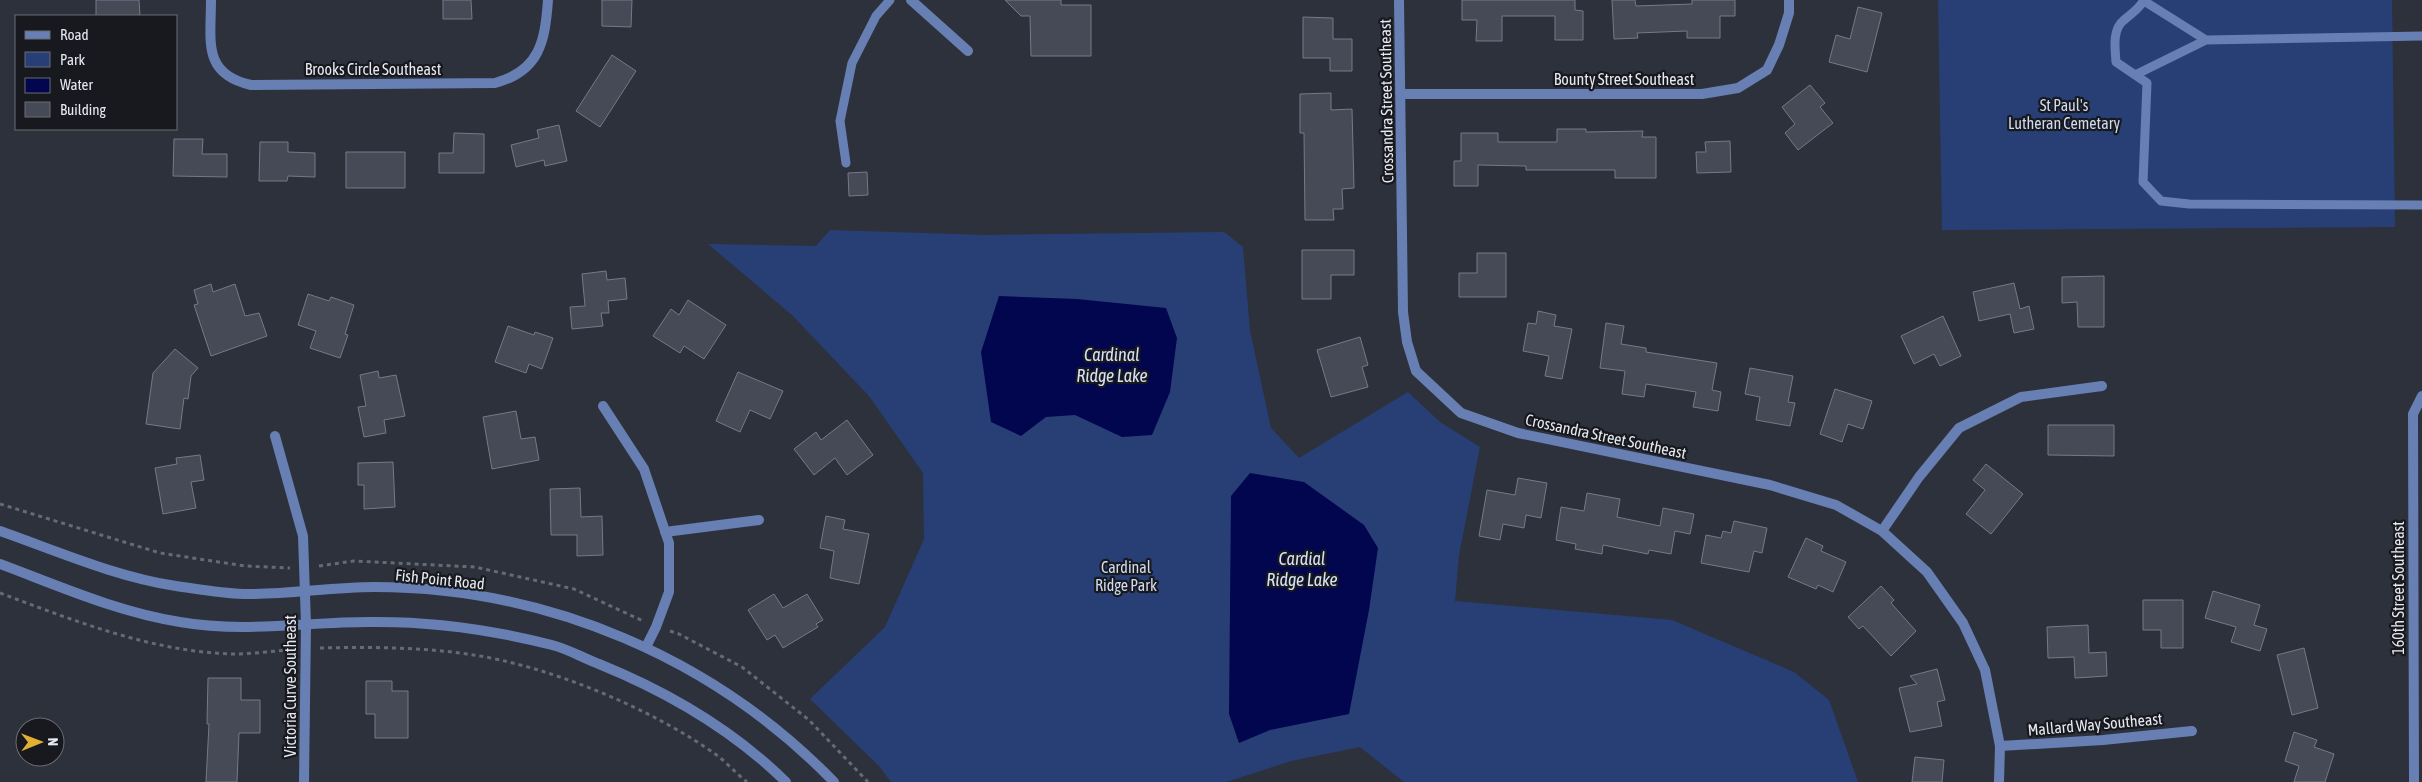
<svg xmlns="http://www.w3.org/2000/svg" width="2422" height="782" font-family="'Asap Condensed',sans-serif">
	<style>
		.green { fill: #283f76 }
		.water { fill: #01064e }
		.building { fill: #454a56; stroke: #747a87 }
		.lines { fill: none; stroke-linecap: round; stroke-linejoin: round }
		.path { stroke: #656a73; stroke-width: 3; stroke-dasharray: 4 4; stroke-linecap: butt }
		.service { stroke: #677fb2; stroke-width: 9 }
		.minor { stroke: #677fb2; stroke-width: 10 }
		.tertiary { stroke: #677fb2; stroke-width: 10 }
		.labels { text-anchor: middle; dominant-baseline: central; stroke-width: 4.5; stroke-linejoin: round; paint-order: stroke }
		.street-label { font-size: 16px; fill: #e6e9f0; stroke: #17191e }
		.park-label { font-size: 16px; fill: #d0daf0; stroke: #17191e }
		.water-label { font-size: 18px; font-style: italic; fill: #d8e2f7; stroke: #17191e }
	</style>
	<rect width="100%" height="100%" fill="#2c313c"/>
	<path class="green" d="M1938 0H2392L2395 227 1942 230Z
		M830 230 986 235 1224 232 1243 247 1250 331 1271 428 1299 458 1408 392 1440 422 1480 447 1459 555 1455 601 1672 620 1794 672 1829 700 1858 782H1404L1360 747 1291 761 1226 782H891L879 766 810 699 885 627 924 539 923 473 869 396 792 315 708 244 816 246Z"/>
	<path class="water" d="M999 296 1077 299 1166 308 1177 338 1170 392 1152 435 1122 437 1075 415 1046 417 1021 436 991 422 981 352Z
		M1250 473 1304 482 1364 525 1378 548 1369 610 1349 714 1270 730 1239 743 1229 714 1231 496Z"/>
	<path class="building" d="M96 0H139L140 16H96Z
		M443 0H471L472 19H443Z
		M602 0H632L631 27 602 26Z
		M1005 0H1061V5H1091V56H1031L1030 16H1021Z
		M1462 0H1575V10L1583 11V40H1555V16H1502V41H1476L1477 20H1462Z
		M1612 0H1635L1636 6 1692 4V0H1735V16H1720V38H1687V31L1637 33 1638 38 1614 39Z
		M1858 7 1882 13 1867 72 1829 62 1836 35 1850 39Z
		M1303 17 1333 18V39H1352V71H1330V58H1303Z
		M612 55 636 71 600 127 576 111Z
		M1810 85 1825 103 1820 107 1833 123 1798 150 1785 133 1795 124 1782 107Z
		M1331 93V110L1352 109 1354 188 1342 189 1343 209H1333L1334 220H1305L1304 133H1300V94Z
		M559 125 567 161 545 166 544 160 516 167 511 145 539 138 537 130Z
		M1557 129H1586V132L1643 131 1642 137H1656V178H1615V170H1526V166L1478 165V186H1454V161H1461V133H1498V142H1557Z
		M454 133 484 134V173H439V153H453Z
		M174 139H203L202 154H227V177L173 176Z
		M1730 141 1731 172 1697 173 1696 152H1706L1705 142Z
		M260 142H288V152L315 153V177L288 176 287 181H259Z
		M346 152H405V188H346Z
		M867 172 868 195 849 196 848 173Z
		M1302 250H1354V275H1331V299H1302Z
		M1477 253H1506V297H1459V273H1477Z
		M606 271 607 280 625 278 627 299 608 301 609 313H601L603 326 572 329 570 307 585 306 582 274Z
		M2104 276V327H2078L2077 302 2062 303V277Z
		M2014 283 2020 309 2029 306 2034 329 2014 333 2010 314 1979 321 1973 292Z
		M211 284 213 292 235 284 245 316 259 313 267 336 211 356 194 305 198 304 194 290Z
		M308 294 329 301 331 297 354 305 345 334 348 335 340 358 310 348 316 331 298 325Z
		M688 300 726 325 704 359 684 346 680 353 653 336 671 309 679 315Z
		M1538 311 1556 315 1554 326 1572 329 1562 379 1545 376 1549 356 1523 351 1528 323 1536 324Z
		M1943 316 1961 356 1940 366 1934 354 1914 364 1901 336Z
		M1606 323 1624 326 1621 344 1646 348V352L1717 363 1712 390 1721 392 1718 411 1693 407 1696 392 1646 384 1644 397 1622 394 1625 371 1600 368Z
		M508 326 534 335 535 332 553 338 542 369 529 364 526 373 495 362Z
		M1360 337 1368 365 1362 367 1368 387 1331 397 1317 350Z
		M175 349 198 368 191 376 188 399 184 398 180 429 146 424 153 373Z
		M1750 368 1793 376 1788 402 1795 403 1790 426 1756 420 1760 397 1745 394Z
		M378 371 379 378 396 375 405 416 384 420 386 433 364 437 358 407 366 406 360 375Z
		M738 372 783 391 770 419 750 410 740 432 716 421Z
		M1835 389 1872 401 1863 429 1848 424 1842 442 1820 434Z
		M516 411 521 439 535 437 539 460 492 469 483 417Z
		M847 420 873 455 847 475 835 458 814 475 794 449 816 432 821 440Z
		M2048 425H2114V456L2048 455Z
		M200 455 204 480 191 482 196 508 163 514 155 468 177 464 176 458Z
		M393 462 395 507 364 509V485H358V463Z
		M1986 464 2023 494 1991 534 1966 514 1985 490 1973 480Z
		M1518 478 1547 483 1541 518 1526 515 1524 528 1503 524 1500 540 1479 536 1487 490 1515 495Z
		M580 488 581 517 602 516 603 555 577 556V535H551L550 489Z
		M1587 493 1620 499 1617 517 1660 526 1663 508 1694 514 1690 534 1675 531 1671 554 1649 550 1648 554 1603 545 1602 554 1575 549 1576 544 1556 540 1561 507 1584 511Z
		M826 516 845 520 843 529 869 534 859 584 830 578 834 551 820 548Z
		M1734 521 1767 528 1762 553 1754 551 1749 572 1701 563 1706 535 1721 538 1723 531 1731 533Z
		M1806 538 1823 546 1821 551 1846 562 1833 592 1818 585 1816 589 1788 577Z
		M1881 586 1894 600 1891 603 1916 631 1891 656 1863 626 1859 629 1848 617Z
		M2213 591 2260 605 2254 625 2267 629 2260 651 2231 642 2236 627 2205 618Z
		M774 594 783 608 807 594 823 620 816 624 818 627 783 648 775 635 767 640 748 610Z
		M2143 600H2183V648H2161V630H2143Z
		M2088 625 2089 653 2106 652 2107 676 2075 678 2074 657 2048 658 2047 627Z
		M2304 648 2318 708 2292 715 2277 655Z
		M1937 669 1945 700 1937 702 1942 726 1910 732 1899 688 1917 684 1910 676Z
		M208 678H241V700H260V733H239L237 782H206L209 724H207Z
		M366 681H392V691H408V738H375V714H366Z
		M2294 732 2317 740 2314 747 2334 754 2325 782H2294L2299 766 2285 761Z
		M1915 757 1944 760 1942 782H1912Z"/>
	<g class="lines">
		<path class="path" d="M0 504 160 553 245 566 290 568
			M319 566 354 561 475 567 574 589 643 621
			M0 593C75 621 153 652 233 654 252 654 272 651 291 650
			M670 631 679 634 742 667 809 720 868 782
			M320 648C369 647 418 647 467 654 548 665 653 709 718 756 728 764 737 774 747 782"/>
		<path class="service" d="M2144 0C2139 9 2132 13 2124 20 2112 29 2115 49 2116 62L2147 83 2143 182 2161 201 2189 204 2422 205
			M2144 1 2206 40
			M2135 75 2206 40 2422 36
			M846 163 840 121 852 63 876 16 890 0"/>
		<path class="minor" d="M211 0C211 41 202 74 251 85L495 83C540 71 545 41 548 0
			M911 0 968 51
			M1399 0 1403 312 1407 342 1416 371 1461 413 1518 433 1770 485 1836 505 1882 531 1927 572 1963 623 1985 670 2000 746 1999 782
			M1400 94H1702L1738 88 1767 70 1779 45 1789 13V0
			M603 406 644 469 669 543V592L656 627 646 647
			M275 436 303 536 306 624 304 782
			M1882 531 1919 477 1959 428 2021 397 2102 386
			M665 532 759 520
			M2000 746 2103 740 2192 731"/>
		<path class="tertiary" d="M0 531C57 551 116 577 176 586 198 589 221 593 243 594 286 595 330 587 374 587 547 587 714 658 834 782
			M0 564C59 586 117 612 180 622 242 633 306 622 369 622 430 621 493 630 552 645 568 649 583 658 599 664 668 692 733 730 786 782
			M2414 782 2413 414 2422 396"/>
	</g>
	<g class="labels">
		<g class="street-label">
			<text x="373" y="69">Brooks Circle Southeast</text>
			<text x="1624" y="79">Bounty Street Southeast</text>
			<text transform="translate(1386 101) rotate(-91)">Crossandra Street Southeast</text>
			<text transform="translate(1606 436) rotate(12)">Crossandra Street Southeast</text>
			<text transform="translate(440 579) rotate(6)">Fish Point Road</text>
			<text transform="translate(2398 588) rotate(-90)">160th Street Southeast</text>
			<text transform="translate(290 686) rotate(-90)">Victoria Curve Southeast</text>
			<text transform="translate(2095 724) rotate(-5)">Mallard Way Southeast</text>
		</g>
		<g class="park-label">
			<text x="2064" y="105">St Paul's<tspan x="2064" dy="18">Lutheran Cemetary</tspan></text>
			<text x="1126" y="567">Cardinal<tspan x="1126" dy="18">Ridge Park</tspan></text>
		</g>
		<g class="water-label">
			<text x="1112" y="354">Cardinal<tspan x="1112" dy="21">Ridge Lake</tspan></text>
			<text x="1302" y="558">Cardial<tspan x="1302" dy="21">Ridge Lake</tspan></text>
		</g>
	</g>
	<rect x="15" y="15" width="162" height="115" fill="#17191e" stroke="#6a6c72"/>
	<rect x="25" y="31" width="25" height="8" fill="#677fb2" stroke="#6a6c72"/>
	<text x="60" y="40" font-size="15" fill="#e6e9f0">Road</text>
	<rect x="25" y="52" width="25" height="15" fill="#283f76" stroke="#6a6c72"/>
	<text x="60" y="65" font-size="15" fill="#e6e9f0">Park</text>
	<rect x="25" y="78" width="25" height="15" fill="#01064e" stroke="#6a6c72"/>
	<text x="60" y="90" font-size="15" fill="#e6e9f0">Water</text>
	<rect x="25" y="102" width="25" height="15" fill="#454a56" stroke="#6a6c72"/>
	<text x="60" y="115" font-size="15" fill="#e6e9f0">Building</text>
	<g transform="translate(40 742) rotate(89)"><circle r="24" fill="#17191e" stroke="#6a6c72"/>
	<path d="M0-4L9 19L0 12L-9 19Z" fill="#e1af34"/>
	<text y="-8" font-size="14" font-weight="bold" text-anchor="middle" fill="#e6e9f0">N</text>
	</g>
</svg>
